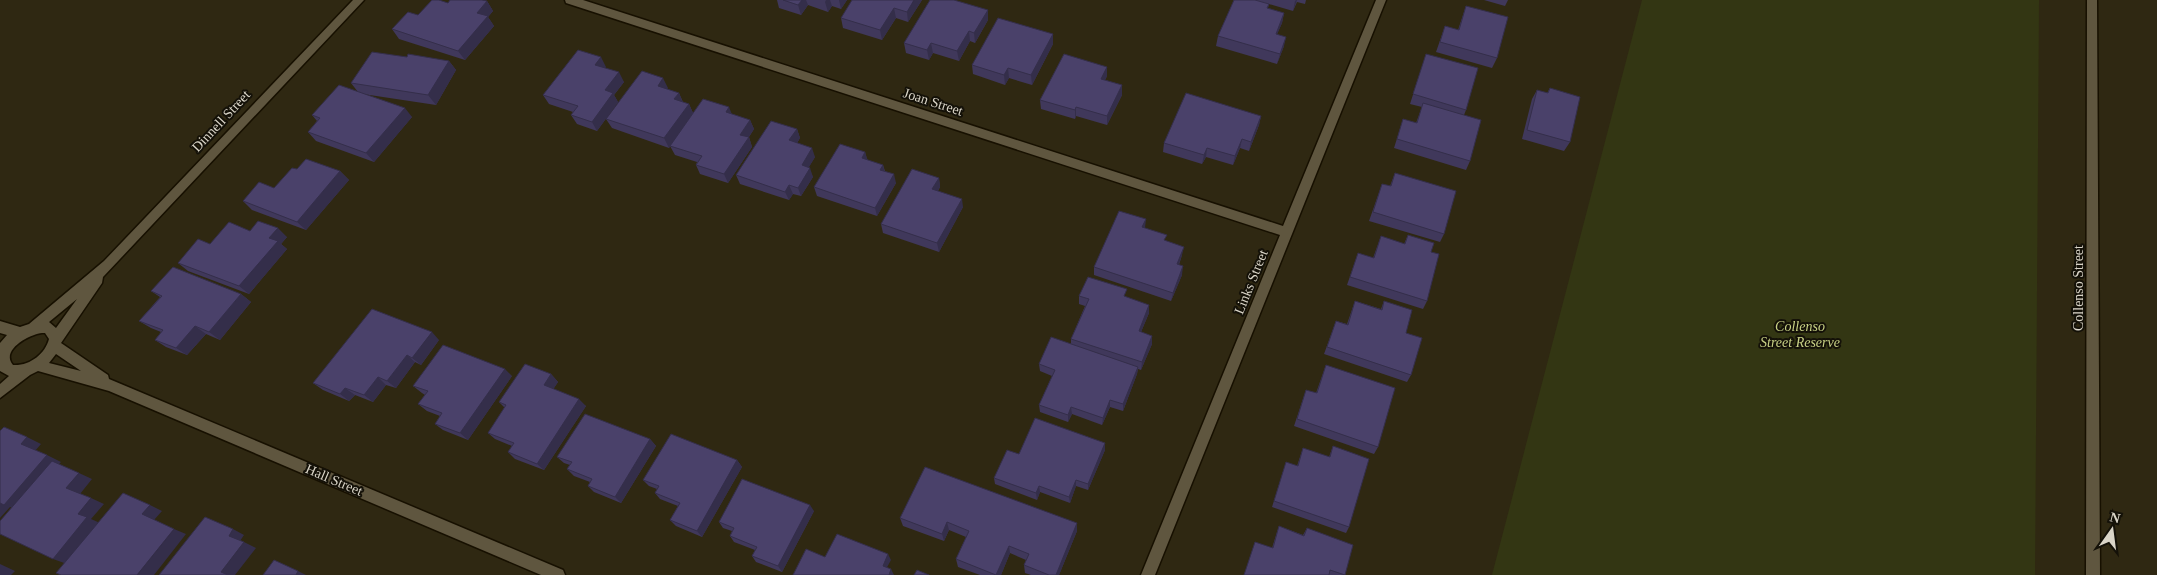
<svg xmlns="http://www.w3.org/2000/svg" width="2157" height="575" font-family="'Times New Roman',serif">
	<style>
		.green { fill: #333613 }
		.lines { fill: none; stroke-linecap: round; stroke-linejoin: round }
		.minor-casing { stroke: #171000; stroke-width: 3 }
		.minor { fill: #5f563f; fill-rule: evenodd }
		.wall { fill: #40385b }
		.shaded-wall { fill: #342e4a }
		.building { fill: #4a416a; stroke: #342e4a }
		.labels { text-anchor: middle; dominant-baseline: central; stroke-width: 4; stroke-linejoin: round; paint-order: stroke }
		.street-label { font-size: 14px; fill: #dad5c8; stroke: #141108 }
		.park-label { font-size: 14px; font-style: italic; fill: #c9d286; stroke: #141108 }
	</style>
	<rect width="100%" height="100%" fill="#2f2812"/>
	<path class="green" d="M1642 0H2039L2035 575H1492Z"/>
	<g class="lines">
		<defs>
			<path id="minor" d="M353 0H364L103 277 102 283 61 343 108 375 109 379 563 570 565 575H541L109 391 38 371 30 375 0 398V384L9 376 0 371V343L7 335 0 333V321L20 327 29 324 104 261ZM77 299 56 328 49 322ZM42 333H45L49 339C45 354 30 366 13 365 0 350 30 334 42 333ZM56 354 81 371 49 363Z
				M565 0H583L1283 226 1376 0H1386L1155 575H1141L1280 235 566 3Z
				M2087 0H2097L2100 575H2086Z"/>
		</defs>
		<use href="#minor" class="minor-casing"/>
		<use href="#minor" class="minor"/>
	</g>
	<path class="wall" d="M777 0H847L841 9 832 6 828 12 808 5 801 15 779 8Z
		M922 0 908 22 896 18 882 40 843 28 841 18Z
		M1234 0H1306L1305 4 1297 2 1293 11 1269 4 1268 8 1284 13 1282 23 1277 34 1284 46 1277 64 1216 46 1218 36Z
		M1484 0H1508L1505 6Z
		M487 1 493 11 488 17 494 26 465 60 399 39 392 29 418 15 448 3Z
		M1466 6 1497 58 1492 68 1436 52 1445 26 1458 30Z
		M988 10V20L975 43 970 41 959 61 933 53 929 60 906 53 904 43Z
		M1053 34V44L1032 85 1009 78 1005 85 973 74 972 65Z
		M1426 54 1466 110 1464 115 1470 161 1466 170 1394 148 1403 119 1416 123 1422 107 1410 104Z
		M407 57 449 61 456 70 436 105 363 94 412 117 374 162 316 141 308 132 317 121 312 115 358 92 351 83Z
		M606 67 605 68 624 82 614 95 618 102 597 131 577 124 571 115 573 112 549 104 543 95Z
		M1107 76 1105 80 1122 85V95L1107 125 1076 116 1075 119 1041 109 1040 100Z
		M668 88 667 89 679 93 683 102 689 104 693 113 732 114 750 120 754 129 749 137 752 147 728 183 700 174 696 165 697 162 675 155 670 146 672 143 669 148 612 128 606 119Z
		M1550 88 1570 142 1564 151 1522 139 1532 99 1537 90 1547 93Z
		M1261 116 1259 125 1249 151 1240 148 1233 165 1206 157 1202 164 1163 152 1164 143Z
		M797 129 800 138 797 143 815 157 808 168 813 177 801 196 793 194 789 200 740 184 736 175Z
		M865 152 867 160 883 165 885 171 896 183 877 216 817 196 814 187Z
		M297 169 340 171 349 180 306 230 252 210 243 201 274 188Z
		M1395 173 1444 234 1440 242 1369 221 1382 184 1390 186Z
		M939 178 940 187 938 191 963 207 939 252 883 233 881 224Z
		M1145 228 1166 241 1182 255 1179 265 1182 275 1171 301 1094 275V267Z
		M250 231 287 237 281 244 287 249 249 294 188 271 178 263Z
		M1408 235 1431 252 1427 301 1423 309 1347 285 1358 253 1373 258 1381 236 1404 244Z
		M151 291 241 294 251 302 220 340 206 334 187 355 166 347 155 340 161 332 151 328 139 321 160 297Z
		M1079 296 1126 297 1149 313 1141 332 1152 336V344L1141 370 1138 369 1137 374 1123 411 1110 407 1102 425 1072 414 1068 422 1040 412 1039 405 1052 376 1040 371 1039 364 1071 344V339L1085 306 1079 304Z
		M1355 301 1381 309 1384 301 1406 333 1411 375 1407 382 1324 354 1336 321 1347 324Z
		M439 340 421 365 415 362 396 388 386 385 373 402 355 395 349 401 323 390 313 383Z
		M1326 365 1378 447 1374 454 1294 426 1306 390 1316 393Z
		M551 374 558 382 553 389 586 406 544 470 515 459 508 452 512 446 495 439 488 433 505 408 499 402Z
		M512 376 468 440 443 430 435 424 440 416 427 411 418 404 425 395 422 393 413 386Z
		M650 439 656 446 621 503 594 492 588 486 590 482 574 476 567 469 570 465 564 463 557 457Z
		M1333 446 1349 527 1346 533 1272 507 1286 462 1297 466 1303 448 1329 457Z
		M1105 450 1088 490 1076 486 1070 503 1040 492 1037 500 995 484 994 478 1019 454Z
		M737 460 742 467 702 537 676 526 670 520 678 506 660 499 655 493 657 489 649 486 643 480Z
		M814 511 782 572 756 562 752 556 755 550 734 542 730 536 732 531 723 528 719 522Z
		M900 518 1077 523V531L1059 575H1031L1025 573 1024 565 1026 560 1010 553 1001 575H980L958 567 956 559 966 537 949 530 944 541 903 526Z
		M1279 526 1303 535 1307 528 1345 575H1244L1255 542 1272 548 1277 532Z"/>
	<path class="shaded-wall" d="M802 0H806L808 5 801 15 798 5Z
		M826 0H830L832 6 828 12 825 2Z
		M839 0H847L841 9Z
		M914 0H922L908 22 907 12Z
		M1296 0H1297L1293 11 1295 1Z
		M487 1 493 11 488 17 494 26 465 60 458 51 477 13Z
		M894 8 896 18 882 40 880 30Z
		M988 10V20L975 43 974 33Z
		M1284 13 1282 23 1273 44 1276 34Z
		M969 31 970 41 959 61 957 51Z
		M1053 34V44L1032 85 1031 75Z
		M1286 37 1284 46 1277 64 1280 54Z
		M931 43 933 53 929 60 927 50Z
		M601 57 606 67 600 74 595 65Z
		M449 61 456 70 436 105 428 95Z
		M1107 67V76L1101 88V79Z
		M1008 68 1009 78 1005 85 1004 75Z
		M619 72 624 82 614 95 618 102 597 131 592 122 605 90Z
		M663 78 668 88 662 96 658 86Z
		M1122 85V95L1107 125V116Z
		M679 93 683 103 674 99Z
		M689 104 693 113 669 148 664 138Z
		M729 107 733 117 726 112Z
		M1076 107V116L1075 119V110Z
		M405 108 412 117 374 162 366 153Z
		M1261 116 1259 125 1249 151 1251 142Z
		M750 120 754 129 744 144 740 135Z
		M797 129 800 138 793 150 789 140Z
		M749 137 752 147 728 183 724 174Z
		M1242 139 1240 148 1233 165 1235 156Z
		M812 148 815 157 805 174 802 165Z
		M1207 148 1206 157 1202 164 1204 155Z
		M865 152 868 161 862 158Z
		M883 165 885 174 880 170Z
		M810 168 813 177 801 196 798 188Z
		M340 171 349 180 306 230 297 222Z
		M894 174 896 183 877 216 875 208Z
		M939 178 940 187 934 198 932 189Z
		M789 185 793 194 789 200 785 192Z
		M962 199 963 207 939 252 937 243Z
		M1146 219 1145 228 1142 227Z
		M278 228 287 237 281 244 287 249 249 294 239 286 269 238Z
		M1184 247 1182 255 1176 272 1177 264Z
		M1183 266 1182 275 1171 301 1173 293Z
		M241 294 251 302 220 340 209 332Z
		M1149 305V313L1138 339 1139 331Z
		M195 326 206 334 187 355 176 348Z
		M432 332 439 340 421 365 412 358Z
		M1152 336V344L1141 370 1142 362Z
		M407 355 415 362 396 388 387 381Z
		M1138 367 1137 374 1123 411V404Z
		M505 369 512 376 468 440 460 433Z
		M551 374 558 382 551 393 544 385Z
		M378 377 386 385 373 402 364 395Z
		M345 388 355 395 349 401 340 394Z
		M579 399 586 406 544 470 537 464Z
		M1110 400V407L1102 425 1103 418Z
		M1071 407 1072 414 1068 422V415Z
		M27 437 41 444 35 451 21 444Z
		M650 439 656 446 621 503 615 497Z
		M1105 443V450L1088 490V484Z
		M47 455 61 462 18 511 10 507 0 518V503Z
		M737 460 742 467 702 537 697 531Z
		M79 473 92 479 80 494 66 488Z
		M1076 480V486L1070 503 1069 497Z
		M1039 486 1040 492 1037 500 1036 493Z
		M91 498 104 504 91 519 100 523 67 564 53 559 78 514Z
		M150 505 162 511 154 520 142 514Z
		M810 505 814 511 782 572 778 566Z
		M947 522 949 530 944 541 942 534Z
		M1077 523V531L1059 575H1056Z
		M174 529 186 534 154 575H137Z
		M233 529 244 535 240 541 229 536Z
		M244 542 256 548 235 575H227L221 572Z
		M1009 546 1010 553 1001 575H996Z
		M888 554 891 560 885 571 883 566Z
		M0 564 15 571 11 575H0Z
		M891 569 894 575H889Z
		M298 571 306 575H296Z"/>
	<path class="building" d="M432 0H439L448 3 450 0H482L487 1 477 13 488 16 458 51 392 29 408 12 418 15Z
		M783 0H802L798 5Z
		M852 0H914L907 12 894 8 880 30 841 18Z
		M930 0H954L988 10 974 33 969 31 957 51 931 43 927 50 904 43Z
		M1234 0H1255L1269 4 1267 8 1284 13 1276 34 1286 37 1280 54 1218 36Z
		M1466 6 1508 17 1497 58 1440 42 1445 26 1459 30Z
		M998 18 1053 34 1031 75 1008 68 1004 75 972 65Z
		M578 50 601 57 595 65 619 72 605 90 613 93 592 122 571 115 578 106 543 95Z
		M372 52 407 57 408 54 449 61 428 95 351 83Z
		M1064 54 1107 67 1101 79 1122 85 1107 116 1076 107 1075 110 1040 100Z
		M1426 54 1478 68 1466 110 1413 94Z
		M642 71 663 78 658 86 679 93 674 99 689 104 664 138 606 119Z
		M339 85 405 108 366 153 308 132 320 118 312 115Z
		M1550 88 1580 97 1570 142 1527 130 1537 90 1548 93Z
		M1186 93 1261 116 1251 142 1242 139 1235 156 1207 148 1204 155 1164 143Z
		M703 99 729 107 726 112 750 120 740 135 749 137 724 174 696 165 702 156 670 146Z
		M1423 103 1481 120 1470 161 1397 139 1403 119 1417 123Z
		M771 121 797 129 789 140 812 148 802 165 810 168 798 188 789 185 785 192 736 175Z
		M840 144 865 152 862 158 883 165 880 170 894 174 875 208 814 187Z
		M306 159 340 171 297 222 243 201 259 182 274 188 292 168 297 169Z
		M912 169 939 178 932 189 962 199 937 243 881 224Z
		M1395 173 1456 191 1444 234 1373 212 1382 184 1391 186Z
		M1119 211 1146 219 1142 227 1167 235 1164 240 1184 247 1177 264 1183 266 1173 293 1094 267Z
		M258 221 278 228 269 238 278 241 239 286 178 263 198 239 210 244 229 222 250 231Z
		M1408 235 1434 243 1431 252 1439 254 1427 301 1350 277 1358 253 1374 258 1381 236 1405 244Z
		M173 267 241 294 209 332 195 326 176 348 155 340 163 330 139 321 162 296 151 291Z
		M1088 277 1127 289 1124 296 1149 305 1139 331 1152 336 1142 362 1071 339 1089 299 1079 296Z
		M1355 301 1382 310 1384 301 1412 310 1406 333 1422 338 1411 375 1327 347 1336 321 1348 325Z
		M372 309 432 332 412 358 407 355 387 381 378 377 364 395 345 388 340 394 313 383Z
		M1051 337 1138 367 1123 404 1110 400 1103 418 1071 407 1068 415 1039 405 1055 370 1039 364Z
		M443 345 505 369 460 433 435 424 442 413 418 404 428 391 413 386Z
		M525 364 551 374 544 385 579 399 537 464 508 452 514 443 488 433 506 405 499 402Z
		M1326 365 1395 388 1378 447 1297 419 1306 390 1317 393Z
		M585 414 650 439 615 497 588 486 592 479 567 469 572 462 557 457Z
		M1035 418 1105 443 1088 484 1076 480 1069 497 1039 486 1036 493 994 478 1007 450 1019 454Z
		M4 427 27 437 21 444 47 455 4 505 0 503V431Z
		M671 434 737 460 697 531 670 520 680 503 655 493 659 486 643 480Z
		M1333 446 1369 459 1349 527 1274 501 1286 462 1298 466 1303 448 1330 457Z
		M52 461 79 473 66 488 91 498 78 514 87 517 53 559 0 534V521Z
		M925 467 1077 523 1056 575H1049L1024 565 1029 554 1009 546 996 575 956 559 969 531 947 522 942 534 900 518Z
		M742 479 810 505 778 566 752 556 757 547 730 536 734 528 719 522Z
		M123 493 150 505 142 514 174 529 137 575H61L56 573Z
		M205 517 233 529 229 536 244 542 221 572 228 575H159Z
		M1279 526 1304 536 1307 528 1353 545 1345 575 1330 570 1329 575H1244L1255 542 1273 548Z
		M837 534 888 554 883 566 891 569 889 575H793L806 549 825 557Z
		M274 560 298 571 296 575H263Z
		M917 570 929 575H914Z"/>
	<g class="labels">
		<g class="street-label">
			<text transform="translate(933 102) rotate(18)">Joan Street</text>
			<text transform="translate(221 121) rotate(-47)">Dinnell Street</text>
			<text transform="translate(1251 282) rotate(-68)">Links Street</text>
			<text transform="translate(2078 288) rotate(-90)">Collenso Street</text>
			<text transform="translate(334 480) rotate(23)">Hall Street</text>
		</g>
		<g class="park-label">
			<text x="1800" y="326">Collenso<tspan x="1800" dy="16">Street Reserve</tspan></text>
		</g>
	</g>
	<g transform="translate(2112 530) rotate(14)" stroke="#141108" stroke-width="4" paint-order="stroke">
	<path d="M0-4L9 19L0 12L-9 19Z" fill="#dad5c8"/>
	<text y="-8" font-size="14" font-weight="bold" text-anchor="middle" fill="#dad5c8">N</text>
	</g>
</svg>
